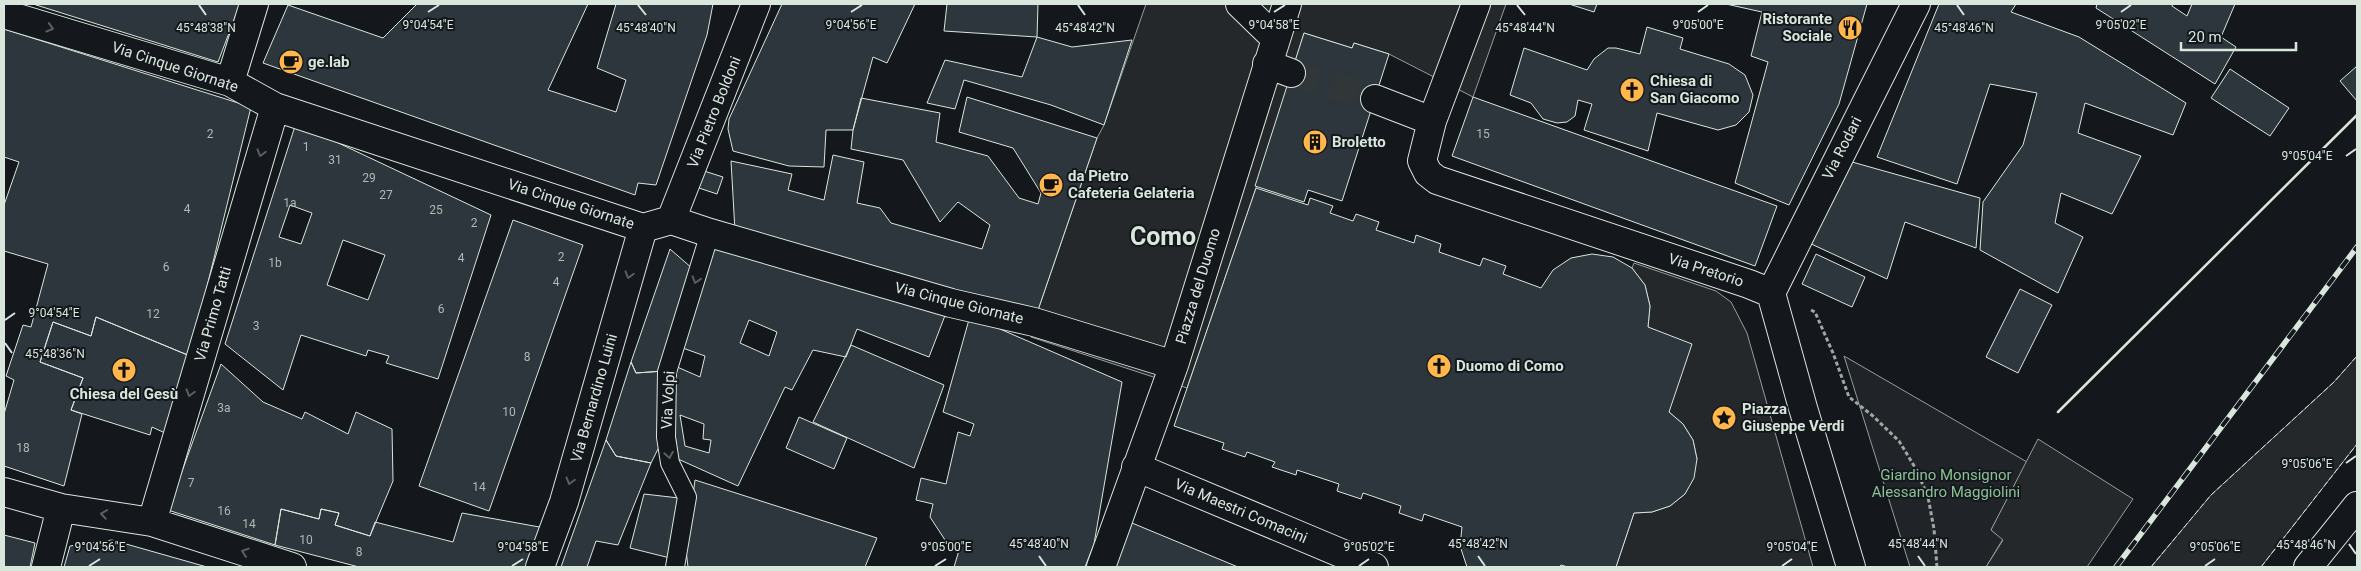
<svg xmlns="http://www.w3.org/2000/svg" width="2361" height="571" font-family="Roboto,sans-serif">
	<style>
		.green { fill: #202428; stroke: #939e99 }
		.parking { fill: #24282b; stroke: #939e99 }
		.building { fill: #2c363c; stroke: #d8e6dc; fill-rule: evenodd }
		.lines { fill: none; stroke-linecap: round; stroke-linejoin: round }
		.street-tunnel { stroke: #313739; stroke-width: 28; stroke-dasharray: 28 14; stroke-linecap: butt }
		.lane-casing { stroke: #d8e6dc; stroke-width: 20 }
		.street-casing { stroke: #d8e6dc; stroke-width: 30 }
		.secondary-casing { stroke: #d8e6dc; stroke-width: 30 }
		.path { stroke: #9da8a2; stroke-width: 3; stroke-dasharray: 4 2.5; stroke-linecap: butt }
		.lane { stroke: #14181c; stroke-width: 18 }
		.street { stroke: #14181c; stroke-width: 28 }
		.secondary { stroke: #14181c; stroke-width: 28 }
		.rail-casing { stroke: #d8e6dc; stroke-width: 5.5 }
		.rail { stroke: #14181c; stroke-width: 4; stroke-dasharray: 11; stroke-linecap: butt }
		.fence { stroke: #d8e6dc; stroke-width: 1; stroke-dasharray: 6 2.5; stroke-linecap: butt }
		.wall { stroke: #d8e6dc; stroke-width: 2.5 }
		.oneway { stroke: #59605f }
		.ticks { fill: none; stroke: #d8e6dc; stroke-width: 2 }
		.labels { text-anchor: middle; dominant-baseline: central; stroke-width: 4; stroke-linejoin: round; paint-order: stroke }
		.number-label { font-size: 12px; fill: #adbab4 }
		.poi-label { font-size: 15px; font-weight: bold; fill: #d8e6dc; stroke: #14181c; text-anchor: start }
		.street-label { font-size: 15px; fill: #d8e6dc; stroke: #14181c }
		.park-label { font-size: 15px; fill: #8ac095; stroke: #14181c }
		.town-label { font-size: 25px; font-weight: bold; fill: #d8e6dc; stroke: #14181c }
		.ticks-label { font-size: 12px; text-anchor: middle; fill: #d8e6dc; stroke: #14181c; stroke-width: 4; stroke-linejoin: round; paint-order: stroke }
	</style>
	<rect width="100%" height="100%" fill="#14181c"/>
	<path class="green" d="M1844 356 2027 462 1991 530 2003 539 1986 567H1910Z"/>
	<path class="parking" d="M1146 4H1506L1473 97 1389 54 1354 43 1352 48 1304 33 1256 188 1187 388 1031 337 1034 322 1097 138 1104 125Z
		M1634 263 1716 291 1731 302 1747 333 1813 567H1616L1634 513 1652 512 1670 506 1685 494 1697 459 1693 440 1683 424 1669 412 1648 327 1650 306 1645 285 1632 268Z
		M2357 356V444L2261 567H2151L2211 495 2334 382Z
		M2038 439 2133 499 2087 567H1986L2003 540 1991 530Z"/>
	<path class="building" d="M33 4H240L218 62Z
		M417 4H588L548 90 616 112 626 80 597 68 616 4H713L707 35 656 185 638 183 635 195 263 63 288 5 383 38Z
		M782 4H915L887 63 873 57 853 130H826L824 167 789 166 733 151 728 129 729 119Z
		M947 4H1038L1037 37 944 31Z
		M1569 4H1597L1594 12Z
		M1726 4H1867L1839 104 1789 205 1735 183 1768 62 1751 56 1762 12Z
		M1939 4H2016L2011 12 2079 37 2186 103 2173 135 2085 103 2078 133 2141 156 2112 214 2061 193 2055 223 2083 237 2058 293 1980 250 1983 202 2023 145 2037 93 1990 84 1957 184 1877 157Z
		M2097 4H2173L2172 6 2187 16 2192 4H2235L2221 37 2236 47 2215 84 2096 8Z
		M1647 27 1683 38 1680 49 1729 64 1745 75 1753 95 1749 112 1736 125 1718 130 1657 113 1648 151 1584 130 1592 104 1578 100 1575 116 1567 122 1557 123 1543 119 1531 103 1510 95 1524 48 1587 70 1594 59 1608 48H1616L1640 54Z
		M4 29 251 107 190 356 96 317 91 336 53 322 40 362 83 378 71 410 82 414 64 486 4 466V414L14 380 6 376 23 325 31 327 48 264 4 251V205L19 162 4 157Z
		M1304 33 1352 48 1354 43 1389 54 1342 201 1308 190 1304 202 1255 186Z
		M1037 37 1072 47 1132 40 1104 125 1051 105 964 80 955 109 927 103 945 60 1022 77Z
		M2357 66V101L2340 81Z
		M2230 69 2289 108 2270 136 2211 98Z
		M967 97 1097 138 1037 313 735 231 731 161 792 174 788 190 824 200 833 155 864 162 857 203 880 208 891 223 982 249 990 225 958 202 940 222 903 160 851 149 853 130 861 98 940 113 936 142 988 156 1019 198 1038 204 1041 193 1013 148 959 132Z
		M1473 97 1777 206 1755 266 1452 156Z
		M296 123 491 215 438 379 386 363 389 356 368 350 366 356 301 335 283 390 225 344ZM290 205 312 213 301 244 279 237ZM343 240 385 255 368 300 327 285Z
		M1845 160 1980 198 1976 248 1905 222 1887 279 1807 242Z
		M704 171 723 177 717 194 699 188Z
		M1256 188 1308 205 1310 198 1333 206 1330 213 1353 221 1356 214 1379 222 1376 230 1414 243 1416 235 1441 244 1439 252 1480 266 1483 258 1506 266 1503 274 1541 288 1553 270 1571 258 1592 254 1613 257 1632 268 1645 285 1650 306 1648 327 1692 344 1669 412 1683 424 1693 440 1697 459 1694 478 1685 494 1670 506 1652 512 1634 513 1616 567H1568L1561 565 1559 567H1467L1460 546 1462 527 1424 514 1422 521 1399 513 1401 506 1363 493 1361 499 1337 491 1339 484 1297 470 1296 475 1272 467 1275 462 1247 452 1245 457 1222 449 1224 443 1174 426Z
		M513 220 583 245 489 511 419 486Z
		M716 241 946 313 929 357 857 329 846 357 813 350 792 390 785 387 738 486 678 459 672 409 675 366 700 377 705 356 680 347ZM749 320 777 332 769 356 740 343ZM680 415 704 424 703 439 711 440 709 453 685 446Z
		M670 249 693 269 664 371 636 373 631 362Z
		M1816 254 1865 277 1852 307 1802 284Z
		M2020 289 2052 305 2018 373 1986 357Z
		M970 316 1122 382 1094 544 1085 567H954L960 547 947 543 930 517 933 504 916 500 921 478 946 484 958 432 970 436 974 424 943 412Z
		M96 317 190 356 165 433 152 427 150 435 71 410 83 378 40 362 53 322 91 336Z
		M851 345 944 385 914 468 813 422Z
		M631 362 636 373 664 371 659 447 651 463 616 456 606 440Z
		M221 364 263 402 302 419 305 412 348 434 356 412 392 429 393 481 370 536 335 525 339 513 321 509 319 519 281 509 275 545 168 510Z
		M799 417 847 438 834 469 786 448Z
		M606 440 616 456 651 463 618 545 596 541 587 567H561Z
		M695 480 877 538 865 567H688L686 550Z
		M644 494 679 498 670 558 630 548Z
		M281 509 319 519 321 509 339 513 335 525 370 536 375 522 453 542 462 513 545 528 531 567H359L275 545Z
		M1132 523 1238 567H1114Z
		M4 535 35 543 30 567H4Z
		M112 540 207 567H64L70 546Z"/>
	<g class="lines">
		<path class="street-tunnel" d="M1291 73 1375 99"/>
		<defs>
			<path id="lane" d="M675 567 687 497 670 463 666 437 667 372 710 233"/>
			<path id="street" d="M1240 4 1275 38
				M1476 4 1432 121 1422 161 1428 173 1437 180 1749 284 1771 293
				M4 14 230 82 275 107 643 228 671 220 710 233 951 303 1034 322 1174 365
				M1267 64 1291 73
				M230 82 254 4
				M1375 99 1432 121
				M671 220 756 4
				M1771 293 1916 4
				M1771 293 1803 408 1851 567
				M1136 467 1374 567
				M4 492 61 508 152 522 292 567
				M152 522 275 107
				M46 567 61 508
				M540 567 564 502 643 228
				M1101 567 1174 365 1287 4"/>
			<path id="secondary" d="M2308 567 2357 506"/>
		</defs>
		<use href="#lane" class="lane-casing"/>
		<use href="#street" class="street-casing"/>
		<use href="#secondary" class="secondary-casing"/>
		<path class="path" d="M1811 310 1815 312 1833 353 1849 397 1873 416 1899 441 1916 469 1928 497 1934 529 1937 567"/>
		<use href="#lane" class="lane"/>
		<use href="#street" class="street"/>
		<use href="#secondary" class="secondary"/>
		<defs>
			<path id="rail" d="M2116 567 2357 247"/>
		</defs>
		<use href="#rail" class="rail-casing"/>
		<use href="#rail" class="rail"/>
		<path class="fence" d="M2151 567 2211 495 2334 382 2357 356
			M2261 567 2357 444"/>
		<path class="wall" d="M2058 412 2357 115"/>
	</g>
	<defs><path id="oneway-chevron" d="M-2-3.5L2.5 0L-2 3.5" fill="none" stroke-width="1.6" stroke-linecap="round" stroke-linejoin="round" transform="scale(1.25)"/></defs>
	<g class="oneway">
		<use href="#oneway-chevron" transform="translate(50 28) rotate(17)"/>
		<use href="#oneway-chevron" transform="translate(261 153) rotate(106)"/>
		<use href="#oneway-chevron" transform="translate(629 275) rotate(106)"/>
		<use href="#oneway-chevron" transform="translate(696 280) rotate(107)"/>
		<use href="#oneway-chevron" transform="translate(190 393) rotate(106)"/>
		<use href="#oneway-chevron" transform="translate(669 455) rotate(80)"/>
		<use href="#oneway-chevron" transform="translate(570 481) rotate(106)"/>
		<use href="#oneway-chevron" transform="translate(104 514) rotate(-171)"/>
		<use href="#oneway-chevron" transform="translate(245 552) rotate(-162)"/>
	</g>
	<path class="ticks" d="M199 5 206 15M638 5 646 15M1078 5 1085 15M1517 5 1525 15M1957 5 1964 15M428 12 439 5M851 12 862 5M1274 12 1285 5M1698 12 1708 5M2121 12 2131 5M2346 156 2356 149M5 320 15 313M5 343 12 353M2346 463 2356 456M2349 544 2356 554M1039 556 1046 566M1478 556 1485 566M1918 556 1925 566M89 566 100 559M512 566 523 559M935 566 946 559M1359 566 1369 559M1782 566 1792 559M2205 566 2215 559"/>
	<defs>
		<symbol id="restaurant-disc" viewBox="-11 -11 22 22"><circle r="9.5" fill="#ffb74d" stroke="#14181c"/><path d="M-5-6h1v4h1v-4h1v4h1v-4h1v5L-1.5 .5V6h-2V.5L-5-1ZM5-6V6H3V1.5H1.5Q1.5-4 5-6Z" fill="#111"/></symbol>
		<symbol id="cafe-disc" viewBox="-11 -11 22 22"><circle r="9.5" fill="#ffb74d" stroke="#14181c"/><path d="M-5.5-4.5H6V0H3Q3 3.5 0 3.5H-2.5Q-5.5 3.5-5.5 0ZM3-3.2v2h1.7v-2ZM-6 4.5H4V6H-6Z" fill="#111"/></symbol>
		<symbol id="church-disc" viewBox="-11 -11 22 22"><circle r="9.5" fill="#ffb74d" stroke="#14181c"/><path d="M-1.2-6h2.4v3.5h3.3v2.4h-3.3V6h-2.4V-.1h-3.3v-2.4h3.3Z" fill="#111"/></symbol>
		<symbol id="building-disc" viewBox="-11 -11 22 22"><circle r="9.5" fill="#ffb74d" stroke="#14181c"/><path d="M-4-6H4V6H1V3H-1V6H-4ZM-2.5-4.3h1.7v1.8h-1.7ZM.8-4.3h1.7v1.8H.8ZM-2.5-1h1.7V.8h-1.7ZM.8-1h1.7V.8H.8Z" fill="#111"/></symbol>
		<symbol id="sight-disc" viewBox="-11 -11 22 22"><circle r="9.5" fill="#ffb74d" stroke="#14181c"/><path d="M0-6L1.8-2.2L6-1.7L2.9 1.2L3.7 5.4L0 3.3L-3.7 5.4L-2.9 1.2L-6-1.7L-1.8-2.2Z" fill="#111"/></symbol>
	</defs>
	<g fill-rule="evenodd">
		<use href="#restaurant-disc" x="1836" y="14" width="28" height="28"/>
		<use href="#cafe-disc" x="277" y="48" width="28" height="28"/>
		<use href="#church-disc" x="1618" y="76" width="28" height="28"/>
		<use href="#building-disc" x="1301" y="128" width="28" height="28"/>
		<use href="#cafe-disc" x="1037" y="171" width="28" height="28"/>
		<use href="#church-disc" x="1425" y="352" width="28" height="28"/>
		<use href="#church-disc" x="110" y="356" width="28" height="28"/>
		<use href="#sight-disc" x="1710" y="404" width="28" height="28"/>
	</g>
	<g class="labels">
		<g class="number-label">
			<text x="210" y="134">2</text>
			<text x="1483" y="134">15</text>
			<text x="306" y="147">1</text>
			<text x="335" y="160">31</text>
			<text x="369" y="178">29</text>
			<text x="386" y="195">27</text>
			<text x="290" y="203">1a</text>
			<text x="187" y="209">4</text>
			<text x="436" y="210">25</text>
			<text x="474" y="223">2</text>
			<text x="561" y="257">2</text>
			<text x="461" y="258">4</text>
			<text x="275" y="263">1b</text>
			<text x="166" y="267">6</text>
			<text x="556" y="282">4</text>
			<text x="441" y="309">6</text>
			<text x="153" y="314">12</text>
			<text x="256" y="326">3</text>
			<text x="527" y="357">8</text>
			<text x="224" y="408">3a</text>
			<text x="509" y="412">10</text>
			<text x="23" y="448">18</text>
			<text x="191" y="483">7</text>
			<text x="479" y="487">14</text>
			<text x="224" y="511">16</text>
			<text x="249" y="524">14</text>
			<text x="306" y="540">10</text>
			<text x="359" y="552">8</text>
		</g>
		<g class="poi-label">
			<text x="1832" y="19" text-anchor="end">Ristorante<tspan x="1832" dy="17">Sociale</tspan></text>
			<text x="308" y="62">ge.lab</text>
			<text x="1650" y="81">Chiesa di<tspan x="1650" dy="17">San Giacomo</tspan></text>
			<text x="1332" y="142">Broletto</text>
			<text x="1068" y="176">da Pietro<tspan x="1068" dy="17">Cafeteria Gelateria</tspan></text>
			<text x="1456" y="366">Duomo di Como</text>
			<text x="124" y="394" text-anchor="middle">Chiesa del Gesù</text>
			<text x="1742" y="409">Piazza<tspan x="1742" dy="17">Giuseppe Verdi</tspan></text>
		</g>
		<g class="street-label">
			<text transform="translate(175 67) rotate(18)">Via Cinque Giornate</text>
			<text transform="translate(714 112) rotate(-68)">Via Pietro Boldoni</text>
			<text transform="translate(1842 148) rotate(-63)">Via Rodari</text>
			<text transform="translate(571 204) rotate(18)">Via Cinque Giornate</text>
			<text transform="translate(1706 270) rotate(18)">Via Pretorio</text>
			<text transform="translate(1198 286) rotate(-73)">Piazza del Duomo</text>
			<text transform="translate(959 303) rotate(14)">Via Cinque Giornate</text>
			<text transform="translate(213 314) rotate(-74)">Via Primo Tatti</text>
			<text transform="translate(594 398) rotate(-74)">Via Bernardino Luini</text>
			<text transform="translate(668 400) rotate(-87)">Via Volpi</text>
			<text transform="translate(1241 511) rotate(23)">Via Maestri Comacini</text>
		</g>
		<g class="park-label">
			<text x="1946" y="475">Giardino Monsignor<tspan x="1946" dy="17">Alessandro Maggiolini</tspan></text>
		</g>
		<g class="town-label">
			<text x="1163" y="236">Como</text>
		</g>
	</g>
	<g class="ticks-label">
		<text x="428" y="29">9°04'54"E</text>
		<text x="851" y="29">9°04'56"E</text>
		<text x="1274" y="29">9°04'58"E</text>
		<text x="1698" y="29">9°05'00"E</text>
		<text x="2121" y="29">9°05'02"E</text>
		<text x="206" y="32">45°48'38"N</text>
		<text x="646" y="32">45°48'40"N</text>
		<text x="1085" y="32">45°48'42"N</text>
		<text x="1525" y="32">45°48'44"N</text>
		<text x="1964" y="32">45°48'46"N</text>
		<text x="2307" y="160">9°05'04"E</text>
		<text x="54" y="317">9°04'54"E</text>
		<text x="55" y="358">45°48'36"N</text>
		<text x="2307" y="468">9°05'06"E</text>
		<text x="1039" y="548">45°48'40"N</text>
		<text x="1478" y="548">45°48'42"N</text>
		<text x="1918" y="548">45°48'44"N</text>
		<text x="2306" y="549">45°48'46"N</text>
		<text x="100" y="551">9°04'56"E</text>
		<text x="523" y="551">9°04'58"E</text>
		<text x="946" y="551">9°05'00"E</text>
		<text x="1369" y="551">9°05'02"E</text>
		<text x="1792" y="551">9°05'04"E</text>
		<text x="2215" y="551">9°05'06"E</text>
	</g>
	<rect width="2361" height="571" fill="none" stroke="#d8e6dc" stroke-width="10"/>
	<path d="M2181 42v8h115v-8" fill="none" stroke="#d8e6dc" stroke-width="2.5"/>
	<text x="2188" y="42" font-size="15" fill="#d8e6dc" stroke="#14181c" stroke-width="4" paint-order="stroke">20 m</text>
</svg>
